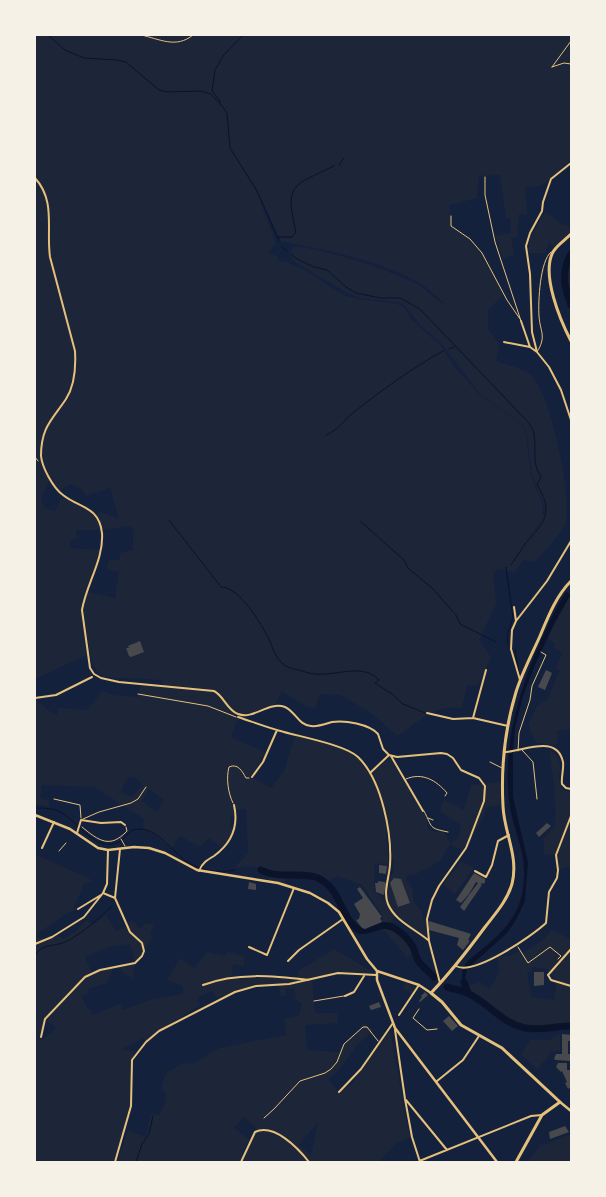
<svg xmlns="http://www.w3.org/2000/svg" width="606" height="1197" font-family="'Public Sans',sans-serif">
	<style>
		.green { fill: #1d2539; fill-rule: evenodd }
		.water { fill: #0b132b }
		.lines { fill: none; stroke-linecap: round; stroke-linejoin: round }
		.stream { stroke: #0b132b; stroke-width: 1 }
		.river { stroke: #0b132b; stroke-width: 7 }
		.building { fill: #48494c }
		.path { stroke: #e5c07b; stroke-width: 1 }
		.service { stroke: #e5c07b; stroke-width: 1 }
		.minor { stroke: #e5c07b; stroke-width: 2 }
		.secondary { stroke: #e5c07b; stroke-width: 2.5 }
		.primary { stroke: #e5c07b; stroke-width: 3 }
	</style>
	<rect width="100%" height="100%" fill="#14213d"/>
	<path class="green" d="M35 35H571V160C552 173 552 188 525 187L527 214H519L517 237H511L514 255 503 258 495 236 511 233 510 219 506 218 500 175 479 176 477 198 449 205 451 226C457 232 466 234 472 240 483 251 498 280 503 295L488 310V329L499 344 496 361C506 364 527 370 533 377 551 398 572 494 566 521 563 534 543 552 535 562L523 560 515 573 498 569 493 574 496 604 479 640 491 657 478 685H467L462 708C434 704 420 720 398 736L371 713 341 695 320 694 315 708 305 706 282 691 275 704 246 718H238L231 737 265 752 251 777 271 788 284 771 295 736C314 740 340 744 357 756 362 760 367 768 371 773L390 758 427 818 428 830 445 833 450 843 459 838 461 825 440 812 444 800 464 810 471 785 500 782V805L487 807 480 824 462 850 450 844 440 861 412 876 406 875V880L412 887 414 902 422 912 423 919 427 921 428 934 424 937 396 916 390 922 418 950 407 957 381 927 383 916 362 885 338 876 330 880 327 886 306 878 287 877 285 883 269 880 264 870 252 866 234 868 248 853 246 809 235 810 236 815 231 816 230 827 234 828 230 839 222 848 209 838 200 847 180 836 171 849 156 836 143 828 144 819 94 787 42 785 40 798 49 801V807L35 804V698H39L37 701 51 712 57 715 58 708 87 710 102 691 115 695 139 697 140 683 163 686 161 680 106 677 98 673 91 661 83 610 87 594 81 603 89 654 35 679ZM251 177 281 241C323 249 388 262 424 286 431 291 438 298 445 304 435 300 426 289 415 283 377 266 337 253 295 246L292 249 291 256 295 262 347 293 361 298 398 302 405 306 420 325 441 343 481 395 522 423 527 435 532 475 544 504 545 512 538 527 522 544 537 527 543 517 542 503 531 476 526 435 521 423 480 395 454 366 441 346 411 319 404 307 397 304 358 299 343 295 306 271 287 262 279 261 277 256 268 253 276 243ZM49 480 59 491 71 484 81 489 86 496 110 488 119 519 100 512 97 514C87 507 74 497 61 499L55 511 45 508 41 499ZM129 526 133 529V550L120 553V560H109L107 569 119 572 115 598 88 592 100 550 70 548V540L77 539 76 530H101ZM135 777 143 785 132 797 126 795 121 790 127 778ZM149 789 164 800 157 812 142 801ZM388 821 392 850 391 856 394 859 393 874 389 878 387 903 374 891 375 863 388 865C389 850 384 836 388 821Z
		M545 212 563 225H567L571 229V231L553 247 549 243 545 253H528L530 238Z
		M571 256V299C560 290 567 268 571 256Z
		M571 594V729L557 731 558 743 553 746 544 743H536L528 725 537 706 547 700 560 670 556 668 562 653 554 648 555 643 547 638Z
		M549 749C571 766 552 774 563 790L571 791V869L568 867 558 870 556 855 544 854V838L555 827C557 800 553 775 549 749Z
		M35 854 94 881 84 884 74 907 76 910 67 913 36 935 42 939 57 934 63 939 76 931 87 920 92 925 106 915 116 931 128 926 132 920 140 929 146 923 154 925 150 934 153 937 135 963 133 978 124 974 118 966 135 963 130 944 109 947 85 957 92 973 114 966 107 983 88 989 89 993 82 996 88 1010H90L93 1015 120 1004 123 1010 152 999 183 994V986L167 980 180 958 195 968 207 952 225 956 228 952 244 956V966L233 964 232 978 227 980 258 978H298V971L334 949 371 971C363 976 356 973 347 973 335 973 323 976 312 980L315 1013H337L338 1023 305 1025 307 1050 340 1052C345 1041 356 1034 364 1023L374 1030 356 1046 339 1070 328 1079 337 1091H339L353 1083 379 1042 388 1032 391 1034 408 1130 412 1137 397 1143 378 1162H243L249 1142 244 1149 240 1162H117L128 1130 146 1137 151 1114 159 1115 165 1104 166 1093 161 1089 166 1073 183 1063 193 1064 219 1048 286 1035 284 1019 299 1016 302 1004 296 999 294 988 285 989 286 996H280L279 985 256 986 217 998 212 991 197 998 200 1005 159 1031 146 1042 143 1038 122 1049 135 1052C125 1069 133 1076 132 1094 131 1116 122 1141 114 1162H35ZM45 1019 55 1027 54 1031 41 1040 39 1038ZM243 1117 256 1128 250 1140 234 1128ZM318 1122V1123L311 1155 299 1145Z
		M461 861 474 868 455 894 443 885Z
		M551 930 571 939V1027C556 1027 540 1032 525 1030 509 1027 471 1003 468 986L480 982 489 989 500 972 497 956H510L519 951 521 954 544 939ZM534 967 548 969 551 975 557 980 554 1000 532 997 527 974Z
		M405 982 416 987 412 994 403 989Z
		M560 1034V1051L549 1052V1056L537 1069 521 1055 530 1040H549Z
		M571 1134V1162H527L540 1146Z"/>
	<path class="water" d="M566 592 571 594 555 622 535 665 523 696 515 728 513 749V797L528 862 525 901 516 920 507 933 467 969 465 978 469 990 465 991C463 983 460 975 464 967 467 960 475 955 481 950 502 933 520 916 523 887 528 854 515 837 510 807 501 749 518 693 541 640 549 623 556 607 566 592Z"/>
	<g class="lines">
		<path class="stream" d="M48 35 65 50 84 58 117 60 126 62 159 90 167 92 201 91 211 94 222 106 227 113 230 148 257 191 279 241
			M220 103V101L212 91 215 70 223 56 243 35
			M339 165 344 158
			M278 237H292L296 232C284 183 293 186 334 166
			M281 246 287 251
			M292 255 297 259 314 267 327 270 346 287 356 293 380 298H400L420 309 527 421C530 425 534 430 534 435 537 452 531 461 541 477L537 484C554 514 545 521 525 544 520 551 516 558 511 565
			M569 300 571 301
			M449 349 454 347
			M326 435C339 430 343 420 354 412 382 390 411 369 443 351
			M169 520 221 587C240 587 261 624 269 639 272 646 275 656 280 661 285 667 292 669 299 670 307 673 315 675 323 674 342 674 364 664 379 680L375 683 392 694 403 704 425 713
			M360 521 404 560 408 568 433 589 456 615 460 624 496 642
			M506 567 513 618 507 635 508 645
			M515 649 519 674
			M35 808C44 808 54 808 62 813 79 823 96 853 119 842 124 839 128 833 133 830 157 824 172 853 189 863 202 871 220 873 235 870
			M35 956C41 943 54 947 65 942 83 933 97 920 112 906
			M136 1162 142 1144 149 1134 153 1116"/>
		<path class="river" d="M571 254C561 271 564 287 571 305
			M261 870C280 880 300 871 318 878 340 888 340 914 356 928 366 937 380 919 394 928 401 932 409 940 413 947 415 952 416 957 419 962 423 967 429 972 434 977
			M464 982 468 993
			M447 987C453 989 461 990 467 993 488 1002 501 1023 525 1028 540 1031 556 1026 571 1026"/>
	</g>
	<path class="building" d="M140 641 144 652 131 657 129 656 126 648H129L128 646Z
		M546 670 552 673 545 690 538 687Z
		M547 823 551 826 539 837 536 833Z
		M379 865 387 866 386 874 379 873Z
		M474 873 485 879V883L480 884 482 885 464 911 460 907 478 883 476 882 469 894 461 903 456 900Z
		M394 878 401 879 410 903 398 907 390 883Z
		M378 881 385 882 386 884 384 895 376 892 375 883H378Z
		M249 882 256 884V890L248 889Z
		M360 887 382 917 380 918 382 922 365 929 362 928 356 920 359 919 360 914 354 904 363 898 357 889Z
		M429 921 471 934 468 940 470 941 463 950 457 945 459 938 429 930Z
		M534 972H544V985L534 986Z
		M425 992 428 995 420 1002 419 1001 422 997 421 996Z
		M379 1002 381 1007 371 1010 369 1006Z
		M449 1016 458 1026 452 1031 443 1021Z
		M562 1034 571 1035V1041H568V1054H571V1061L556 1060 554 1059 556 1054H562Z
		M558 1063H567V1070H571V1087L568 1089 565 1083 567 1082 562 1071 561 1072 556 1067Z
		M565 1126 569 1132 550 1139 549 1132Z"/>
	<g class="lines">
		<path class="path" d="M141 35C160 39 176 49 193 35
			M552 67 571 41
			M552 67 564 63 571 64
			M35 457 38 461
			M138 694 208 706 236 717
			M233 803C228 793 226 778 229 767 238 763 242 771 246 778H249
			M82 827C99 841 110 849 127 831L126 827
			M121 839 125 846
			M59 851 66 843
			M518 947 528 963 550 947 561 956 558 959
			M264 1118 274 1109 300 1081 325 1073 331 1069 337 1062 344 1044 363 1027H367L378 1041"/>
		<path class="service" d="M485 177V195L495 242 521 321
			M451 216V226L470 239 482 253 507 300 520 319
			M537 352C547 336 540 332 539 316 538 301 540 261 551 252
			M522 750 533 762 537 799
			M518 751 519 733 530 700 532 686 546 655 541 652
			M490 762 502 768
			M406 779C422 772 436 780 447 793L445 796
			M54 799 80 805 81 818
			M424 811C433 828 428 828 448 832
			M428 818 433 820
			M83 819 99 812 131 803 138 799 146 787
			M314 1001 344 996
			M419 1009 413 1018 427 1030 437 1029"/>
		<path class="minor" d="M35 178C56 201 46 229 50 257L75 351C76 368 75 385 66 399 52 420 41 427 41 456 42 467 53 488 63 495 79 508 99 506 102 533 104 559 86 585 82 610L90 668 94 674 101 678 119 682 214 691C224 696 227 710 238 714 254 720 268 701 285 707 296 712 298 725 311 726 318 727 325 724 332 722 345 720 369 724 378 734L383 749 389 755 397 757 441 753 447 754 453 758 461 770 479 778 485 786 484 801 470 838 466 848 439 886 432 900 427 919 429 941 440 983
			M521 321 530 347 537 352 549 367 561 390 571 420
			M504 342 530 347
			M537 352 532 332 530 274 526 246 530 233 542 211 543 202 551 179 571 163
			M514 607 516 621
			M520 680 511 649 512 630 516 621 547 581 571 541
			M35 698 56 695 92 677
			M427 713 453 719 473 718 508 726
			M238 717C253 722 268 728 284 732 302 737 345 745 358 757 382 780 392 834 390 865 389 878 383 893 388 904 395 921 415 929 428 940
			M473 718 486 670
			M504 752C522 752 557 733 563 762 564 769 561 777 562 784L566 788 571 789
			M391 756 423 811
			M370 773 389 755
			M252 777 263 762 277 730
			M77 833 81 820 101 823 121 822 125 825
			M42 848 54 822
			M199 871C202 863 207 860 214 856 232 843 239 827 234 805
			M475 871 486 877 492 865 498 841 509 835
			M103 893 115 898
			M78 909 101 895
			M35 944 52 937 84 917 103 893 107 884 108 850
			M249 947 267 955 294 888
			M571 949 548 975 551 980 571 986
			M288 961 299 950 343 919
			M456 966C474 976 532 936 546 923L549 892 557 878 558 870 556 855 571 816
			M203 985C236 972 274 976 309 980
			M345 996 354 992 364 976
			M399 1015 419 985
			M395 1030 405 1099 412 1137 420 1162
			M41 1037 45 1019 85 977 100 970 135 963 142 956 144 951 142 943 130 932 115 898 120 849
			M437 1081 463 1060 479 1036
			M339 1092 361 1069 393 1023
			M406 1100 447 1150
			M115 1162 131 1106 132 1060 146 1042 159 1031 235 992 256 986 289 984 338 973 376 975
			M241 1162 255 1132C274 1123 298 1148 309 1162
			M417 1162 531 1116 542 1115"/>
		<path class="secondary" d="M35 815 70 829 98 848 108 850 134 847 149 848 165 853 197 870 278 883 310 893 328 903 339 912 367 959 377 971 419 985 431 993
			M377 971V980L395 1028 497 1162
			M560 1102 571 1111"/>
		<path class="primary" d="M571 234C565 240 557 245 553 252 541 274 560 320 571 341
			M516 1162 542 1115 560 1102 502 1048 461 1025 442 1002 431 993C451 972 468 950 485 927 495 914 507 901 512 884 519 856 504 833 503 806 501 769 505 728 516 692 522 673 532 654 540 636 548 617 556 596 571 581"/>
	</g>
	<rect width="606" height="1197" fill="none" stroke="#f6f1e7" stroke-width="72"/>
</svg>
